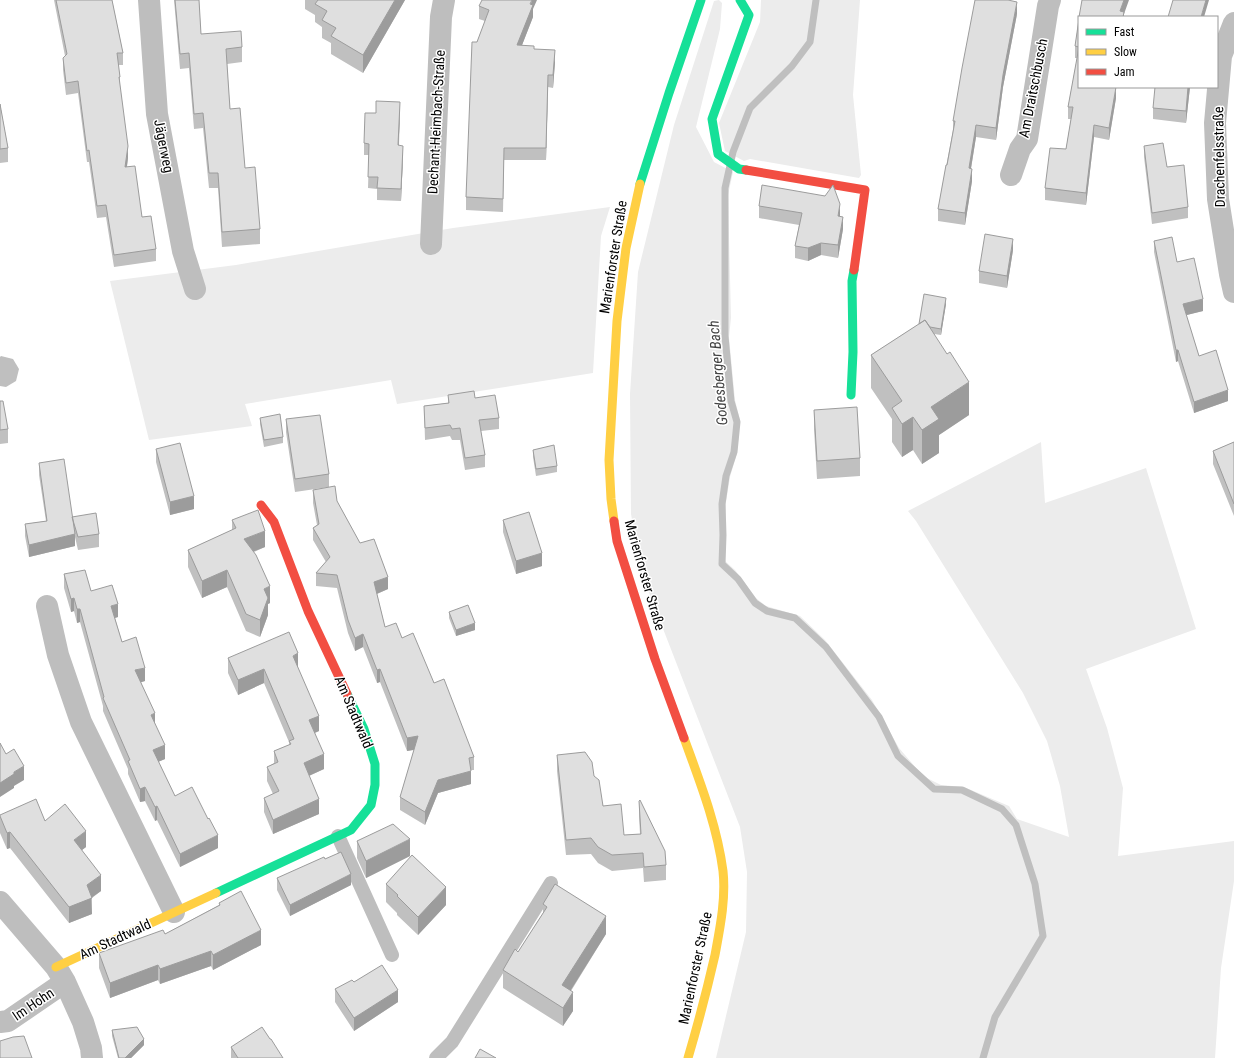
<svg xmlns="http://www.w3.org/2000/svg" width="1234" height="1058" font-family="'Roboto Condensed',sans-serif">
	<style>
		.green { fill: #ececec }
		.water { fill: #bfbfbf }
		.lines { fill: none; stroke-linecap: round; stroke-linejoin: round }
		.stream { stroke: #bfbfbf; stroke-width: 7 }
		.lane { stroke: #bebebe; stroke-width: 14 }
		.street { stroke: #bebebe; stroke-width: 22 }
		.fast { stroke: #16e098; stroke-width: 9 }
		.slow { stroke: #ffcf43; stroke-width: 9 }
		.jam { stroke: #f24e42; stroke-width: 9 }
		.wall { fill: #c0c0c0 }
		.shaded-wall { fill: #9c9c9c }
		.building { fill: #dfdfdf; stroke: #9c9c9c }
		.labels { text-anchor: middle; dominant-baseline: central; stroke-width: 3; stroke-linejoin: round; paint-order: stroke }
		.street-label { font-size: 14px; fill: #000; stroke: #fff }
		.water-label { font-size: 15px; font-style: italic; fill: #444; stroke: #fff }
	</style>
	<rect width="100%" height="100%" fill="#fff"/>
	<path class="green" d="M719 0 722 3 720 29 696 127 714 162 733 172 728 195 731 318 729 337 735 400 740 420 737 453 730 477 726 502 724 560 735 570 756 598 766 606 800 616 825 640 872 700 899 748 917 769 927 778 941 785 964 787 1009 806 1017 819 1069 837 1060 786 1047 741 1023 693 916 521 908 511 1041 442 1045 503 1146 468 1196 629 1086 669 1107 728 1123 788 1118 856 1234 841V881L1221 968 1215 1058H716L746 932 747 872 740 827 641 572 631 514 630 394 638 272 674 125 714 1Z
		M761 0H860L853 95 861 175 859 178 750 159 744 161 725 151 719 123 760 22Z
		M610 207 601 236 593 373 397 404 391 380 245 404 252 426 149 440 110 281 236 265 453 228Z"/>
	<path class="water" d="M1 356 13 359 19 369 16 381 6 387 0 386V357Z"/>
	<g class="lines">
		<path class="stream" d="M816 0 810 42 792 66 750 108 733 152 725 188V336L731 401 737 422 734 452 726 476 722 504 723 535 722 564 738 579 755 603 767 611 795 618 826 647 879 717 898 756 934 789 962 790 1002 809 1016 825 1035 884 1043 936 995 1017 983 1058"/>
		<path class="lane" d="M338 836 392 955
			M436 1058 452 1042 551 883"/>
		<path class="street" d="M149 0 157 114 183 251 195 289
			M1234 23 1221 56 1215 123 1218 199 1230 274 1234 292
			M1011 175 1020 149 1027 139 1048 6 1050 0
			M431 244 441 17 444 0
			M47 606 58 655 81 722 174 912
			M0 902 56 967 65 982 83 1022 91 1048 92 1058
			M0 1022 8 1021 65 982"/>
		<path class="fast" d="M740 0 749 15 712 119 718 154 739 169 746 170
			M640 184 669 93 701 0
			M851 395 853 352 852 281 854 270
			M216 893 351 830 371 805 375 785V764L364 729 347 694"/>
		<path class="slow" d="M614 521 611 499 609 460 617 321 626 248 640 184
			M684 738C700 782 717 825 723 871 726 899 720 928 715 955 707 990 698 1024 688 1058
			M56 967 216 893"/>
		<path class="jam" d="M746 170 865 190 854 270
			M261 505 274 522 308 611 347 694
			M614 521 617 541 655 659 684 738"/>
	</g>
	<path class="wall" d="M54 0H112L123 53V65H118L120 77V86L128 158 127 167 142 217 156 249V261L114 267 106 217 97 218 89 162H87L78 93 66 95 63 70V58L65 56Z
		M174 0H199L201 34 242 47V62L227 64 230 109 260 229V244L222 247 218 188H209L203 128 194 129 189 68 180 69Z
		M305 0H405L363 73 331 54V43L322 38V27L315 22V15L305 9Z
		M479 6 533 9V17L522 45 534 49 555 62 553 88 548 87 546 160H504L503 212 466 210V197L477 42 485 21 479 19Z
		M1017 14 1003 87 996 140 976 137 971 169 972 181 965 225 938 221V209L953 130V121Z
		M1079 19 1116 98 1109 140 1094 137 1086 205 1045 200V188L1066 149 1071 119H1068V107L1077 58H1075V46Z
		M1190 87 1186 123 1153 119V108Z
		M0 104 8 148V162L0 163Z
		M400 113 399 145 403 157 401 201 377 200V189L368 188 369 155H364V143Z
		M1144 146 1167 167 1188 207V218L1152 224 1144 157Z
		M759 206 840 216 843 229 838 258 821 255 808 261 795 258V246L799 225 759 218Z
		M1154 241 1177 262 1203 311 1186 315 1199 356 1228 401 1194 413 1178 361 1176 362 1154 252Z
		M1013 250 1007 288 979 283V271Z
		M946 304 941 335 934 334 969 415 939 435V453L922 464 913 450 902 457 892 442V419L871 388V355L919 324Z
		M448 395 475 398 499 418V429L481 431 485 455V467L465 470 460 440H452L450 436 425 440 424 406 448 403Z
		M0 401 8 429V443L0 444Z
		M814 410 860 458V476L817 479 814 429Z
		M260 418 283 437V443L264 447 260 424Z
		M286 419 329 474V487L295 492 286 432Z
		M1234 442V516L1213 464V451Z
		M156 449 194 509 170 515 156 462Z
		M533 450 557 466V472L536 476 533 457Z
		M39 463 72 519 99 534V547L78 550 75 537V546L29 557 25 536V524L46 521 39 475Z
		M313 490 337 501 360 543 388 589 377 594 385 627 402 638 434 683 474 757V770H471V784L438 793 425 825 400 810V797L414 750 407 751 380 682 377 683 363 647 355 651 348 633 337 588 316 586V573L326 562 313 540V528L317 525 313 503Z
		M232 520 265 547 254 552 270 603 268 604V615L260 637 246 631 227 587 202 598 188 567V550L232 530Z
		M503 520 542 566 516 574 503 532Z
		M64 574 91 591 118 617 115 618 122 642 145 681 141 682 155 724 165 759 158 762 175 796 218 848 180 867 157 820 155 821 145 801 140 802 128 774V769L103 711V706L80 622 77 623 74 611 71 612 64 588Z
		M449 612 475 630 456 636 449 618Z
		M228 658 298 668 319 731 315 733 324 769 309 776 319 814 273 834 264 812V798L273 794 267 781V767L274 763V751L289 745V742L264 683 238 695 228 673Z
		M557 755 594 776 603 806 624 835 640 834 639 816V801L666 865V880L644 882 643 868 612 871 598 863 591 854 566 855 557 771Z
		M0 815 45 821 86 847 82 850 101 891 92 898V914L69 923 10 848 7 849 0 833Z
		M357 841 410 856 366 878 357 858Z
		M325 859 351 885 290 916 277 890V878Z
		M386 884 446 905 418 935 397 915V913L386 902Z
		M219 903 261 945 213 970 211 966 160 984 158 980 110 998 99 968V953L165 934 219 905Z
		M543 904 606 934 571 991 573 1011 563 1026 503 988V970L518 952 543 913Z
		M354 982 398 1002 354 1031 335 1002V989Z
		M112 1030 144 1045 131 1058H118L112 1036Z
		M231 1047 283 1058H231Z"/>
	<path class="shaded-wall" d="M395 0H405L363 73V55Z
		M532 0H537L533 9V17L517 58V45Z
		M1124 0H1129L1124 14V17H1123L1120 11Z
		M1206 0H1209L1204 17H1201Z
		M1017 2V14L1003 87 996 140V128L1003 75Z
		M555 50V62L553 88V75Z
		M548 75V87L546 160V148Z
		M1116 87V98L1109 140V128Z
		M1188 87H1190L1186 123V111Z
		M400 102V113L398 156V145Z
		M976 125V137L969 180V168Z
		M1094 125V137L1086 205V193Z
		M128 146V158L125 179V167Z
		M403 146V157L401 201V189Z
		M972 169V181L965 225V213Z
		M840 204V216H838Z
		M843 217V229L838 258V245Z
		M1013 239V250L1007 288V276Z
		M821 243V255L808 261V248Z
		M946 298V304L941 335V329Z
		M1203 299V311L1183 316V304Z
		M1176 350H1178V361L1176 362Z
		M969 382V415L939 435V453L922 464V430L931 407Z
		M1228 390V401L1194 413V402Z
		M913 417V450L902 457V424Z
		M194 496V509L170 515V502Z
		M265 531V547L244 555V539Z
		M75 534V546L29 557V545Z
		M542 553V566L516 574V561Z
		M227 570V587L202 598V581Z
		M388 577V589L374 595V582Z
		M270 586V603L268 604V615L260 637V620L264 589Z
		M74 598V611L71 612V599Z
		M118 604V617L111 619V606Z
		M77 609H80V622L77 623Z
		M475 623V630L456 636V630Z
		M363 634V647L355 651V638Z
		M298 653V668L293 670V656Z
		M145 668V681L135 684V670Z
		M264 669V683L238 695V680Z
		M380 669V682L377 683V670Z
		M155 713V727L151 715Z
		M319 716V731L309 735V720Z
		M418 736V749L407 751V738Z
		M165 745V759L153 764V750Z
		M324 754V769L304 778V763Z
		M24 766V780L14 786V788L0 797V783L14 772Z
		M471 771V784L438 793 425 825V812L438 780Z
		M145 787V801L140 802V789Z
		M319 799V814L273 834V820Z
		M157 806V820L155 821V807Z
		M86 831V847L74 856V840Z
		M10 832V848L7 849V833Z
		M218 835V848L180 867V854Z
		M410 839V856L366 878V861Z
		M351 874V885L290 916V905Z
		M101 875V891L91 898 92 914 69 923V907L87 885Z
		M446 887V905L418 935V917Z
		M606 916V934L562 1004V985Z
		M261 930V945L213 970V955Z
		M211 951V966L160 984V969Z
		M158 965V980L110 998V983Z
		M398 990V1002L354 1031V1018Z
		M573 992V1011L563 1026V1008Z
		M144 1039V1045L131 1058H125Z"/>
	<path class="building" d="M56 0H112L123 53H117L120 77H119L128 146 125 167 135 166 142 217 151 216 156 249 114 255 106 205 97 206 89 150 87 151 78 81 66 83 63 58 67 54Z
		M175 0H199L201 34 241 31 242 47 226 49 230 109 240 108 245 168 255 167 260 229 222 232 218 173H209L203 113 194 114 189 53 180 54Z
		M318 0H395L363 55 331 36 336 28 322 20 327 11 315 4Z
		M482 0H532L530 4 533 5 517 45 534 46V49L555 50 553 75H548L546 148H504L503 199 466 197 472 42H477L489 10 479 6Z
		M975 0H1008L1017 2 1003 75 996 128 976 125 969 168 972 169 965 213 938 209 946 165H947L955 121H953L962 68Z
		M1082 0H1124L1120 11 1124 12 1123 17H1079Z
		M1173 0H1206L1201 17H1168Z
		M1079 19V87H1116L1109 128 1094 125 1086 193 1045 188 1050 148 1066 149 1073 107H1068L1079 47 1075 46Z
		M1155 87H1188L1186 111 1153 108Z
		M376 101 400 102 398 145 403 146 401 189 377 188 378 177H368L369 144 364 143 365 113H376Z
		M0 104 8 148 0 149Z
		M1163 143 1167 167 1184 165 1188 207 1152 213 1144 146Z
		M762 185 825 196 833 185 840 204 838 216 843 217 838 245 821 243 808 248 795 246 802 213 759 206Z
		M985 234 1013 239 1007 276 979 271Z
		M1172 237 1177 262 1194 258 1203 299 1183 304 1199 356 1216 350 1228 390 1194 402 1178 350H1176L1154 241Z
		M924 294 946 298 941 329 930 327 925 320 919 324Z
		M925 320 947 354 950 352 969 382 931 407 939 419 922 430 913 417 902 424 892 408 902 401 871 355Z
		M474 391 475 398 495 395 499 418 479 420 485 455 465 458 460 428 452 429 450 425 425 428 424 406 449 403 448 395Z
		M0 401H3L8 429 0 430Z
		M857 407 860 458 817 461 814 410Z
		M280 414 283 437 264 440 260 418Z
		M320 415 329 474 295 479 286 419Z
		M1234 442V504L1213 451Z
		M180 443 194 496 170 502 156 449Z
		M554 445 557 466 536 469 533 450Z
		M64 459 75 534 29 545 25 524 47 521 39 463Z
		M335 486 337 501 360 543 374 539 388 577 374 582 385 627 396 623 402 638 413 633 434 683 444 679 474 757 469 758 471 771 438 780 425 812 400 797 418 736 407 738 380 669 377 670 363 634 355 638 348 620 337 575 316 573 330 557 313 528 319 524 313 490Z
		M258 510 265 531 244 539 256 555 270 586 264 589 268 598 260 620 246 614 227 570 202 581 188 550 236 528 232 520Z
		M529 512 542 553 516 561 503 520Z
		M96 513 99 534 78 537 72 517Z
		M85 570 91 591 112 585 118 604 111 606 122 642 136 637 145 668 135 670 155 713 151 715 165 745 153 750 175 796 192 787 208 819 209 818 218 835 180 854 157 806 155 807 145 787 140 789 128 761 130 760 103 698 104 697 80 609H77L74 598 71 599 64 574Z
		M468 605 475 623 456 630 449 612Z
		M289 632 298 653 293 656 319 716 309 720 324 754 304 763 319 799 273 820 264 798 279 791 267 767 278 762 274 751 291 744 289 741 294 739 264 669 238 680 228 658Z
		M0 743 6 754 14 749 24 766 14 772V774L0 783Z
		M585 752 592 762 594 776 599 780 603 806 621 804 624 835 641 834 639 801 640 800 665 851 666 865 644 867 643 853 612 855 598 847 591 838 566 840 557 755Z
		M36 799 45 821 65 804 86 831 74 840 101 875 87 885 92 898 69 907 10 832 7 833 0 816V815Z
		M393 824 410 839 366 861 357 841Z
		M341 852 351 874 290 905 277 878 324 857 325 859Z
		M412 855 446 887 418 917 397 896 398 895 386 884Z
		M555 884 606 916 562 985 573 992 563 1008 503 970 515 949 518 952 547 907 543 904Z
		M241 891 261 930 213 955 211 951 160 969 158 965 110 983 99 953 163 930 165 934 220 905 219 903Z
		M382 965 398 990 354 1018 335 989 352 980 354 982Z
		M137 1027 144 1039 125 1058H119L112 1030Z
		M262 1027 270 1039H271L283 1058H238L231 1047Z
		M24 1036 32 1058H0V1041L13 1037Z
		M480 1049 496 1058H475Z"/>
	<g class="labels">
		<g class="street-label">
			<text transform="translate(1033 88) rotate(-79)">Am Draitschbusch</text>
			<text transform="translate(436 122) rotate(-87)">Dechant-Heimbach-Straße</text>
			<text transform="translate(164 146) rotate(79)">Jägerweg</text>
			<text transform="translate(1219 157) rotate(-91)">Drachenfelsstraße</text>
			<text transform="translate(613 257) rotate(-81)">Marienforster Straße</text>
			<text transform="translate(645 575) rotate(74)">Marienforster Straße</text>
			<text transform="translate(354 712) rotate(67)">Am Stadtwald</text>
			<text transform="translate(115 939) rotate(-25)">Am Stadtwald</text>
			<text transform="translate(695 968) rotate(-78)">Marienforster Straße</text>
			<text transform="translate(33 1004) rotate(-34)">Im Hohn</text>
		</g>
		<g class="water-label">
			<text transform="translate(718 373) rotate(-95)">Godesberger Bach</text>
		</g>
	</g>
	<rect x="1078" y="16" width="140" height="72" fill="#ffffff" stroke="#999999"/>
	<rect x="1086" y="29" width="20" height="6" fill="#16e098" stroke="#999999"/>
	<text x="1114" y="36" font-size="12" fill="#000000">Fast</text>
	<rect x="1086" y="49" width="20" height="6" fill="#ffcf43" stroke="#999999"/>
	<text x="1114" y="56" font-size="12" fill="#000000">Slow</text>
	<rect x="1086" y="69" width="20" height="6" fill="#f24e42" stroke="#999999"/>
	<text x="1114" y="76" font-size="12" fill="#000000">Jam</text>
</svg>
